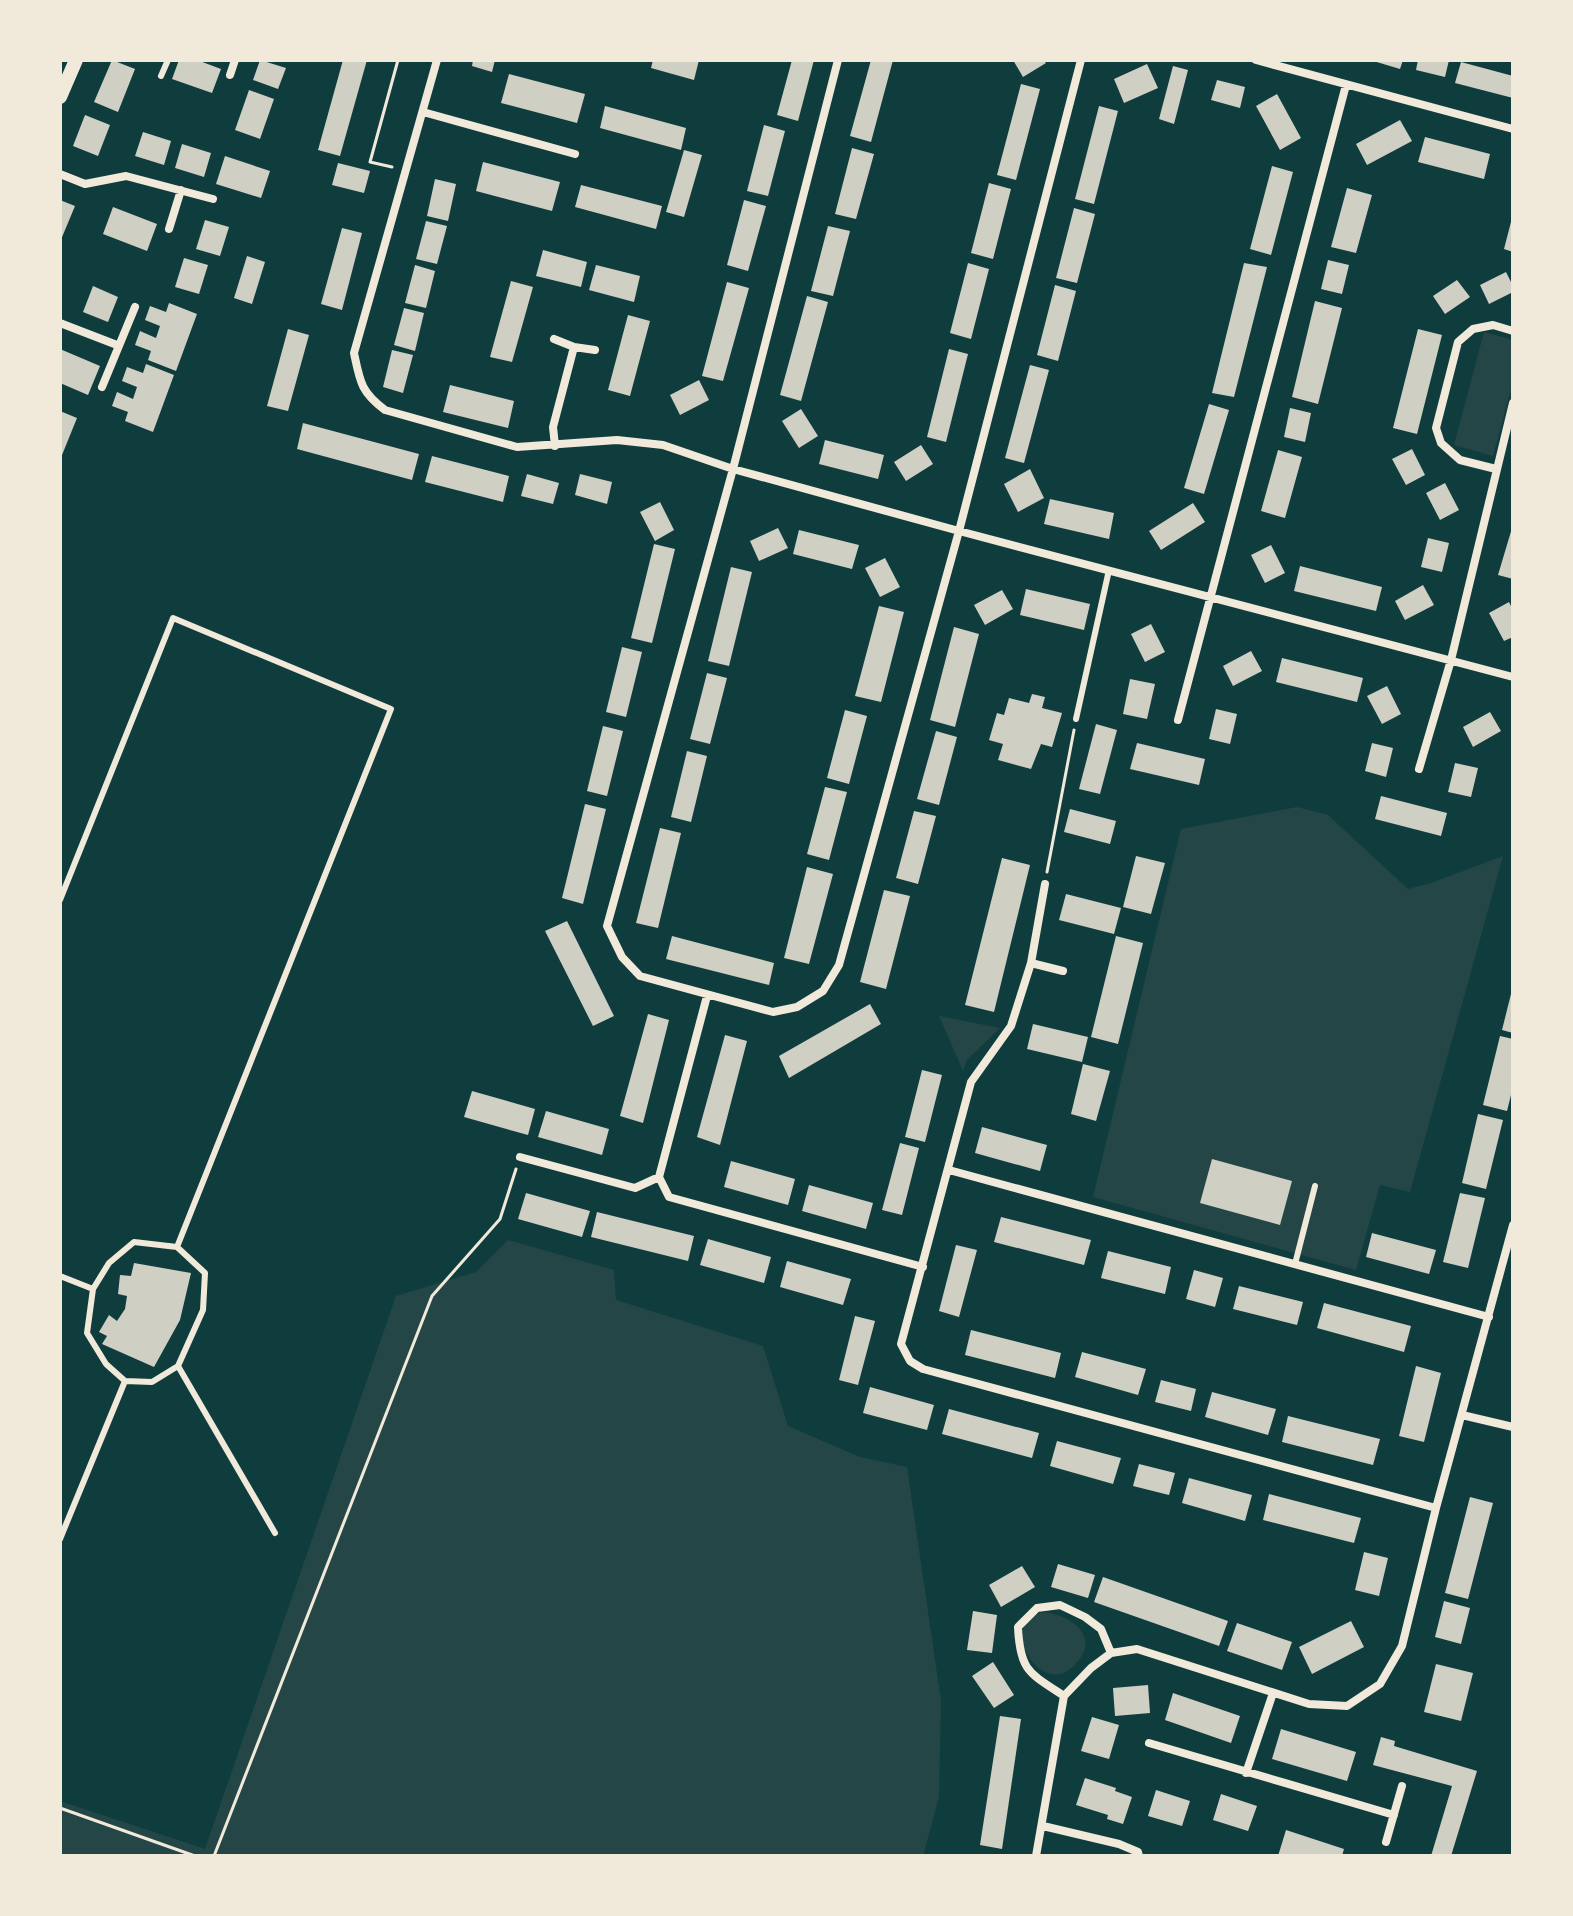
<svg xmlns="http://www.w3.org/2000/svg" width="1573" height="1916" font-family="Figtree,sans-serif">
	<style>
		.green { fill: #244646 }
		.building { fill: #cfcfc3 }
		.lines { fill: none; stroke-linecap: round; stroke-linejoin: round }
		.path { stroke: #f1e9da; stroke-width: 3 }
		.service { stroke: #f1e9da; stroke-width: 6 }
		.minor { stroke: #f1e9da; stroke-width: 8 }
		.tertiary { stroke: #f1e9da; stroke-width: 14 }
	</style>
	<rect width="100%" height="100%" fill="#0f3d3e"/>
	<path class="green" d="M1484 332 1513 340V382L1493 456 1454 445Z
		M1297 807 1328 815 1408 889 1431 883 1503 856 1410 1192 1380 1185 1356 1270 1093 1197 1181 829Z
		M939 1016 1000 1028 967 1060 963 1071Z
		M508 1240 614 1270 616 1300 763 1346 788 1426 860 1457 907 1467 941 1701 939 1797 923 1856H60V1801L205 1849 396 1296 476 1272Z
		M1044 1612C1076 1616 1104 1641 1070 1669 1039 1695 996 1622 1044 1612Z"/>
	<path class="building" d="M112 60 135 69 118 112 94 102Z
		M179 60H197L221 69 212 93 172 79Z
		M260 60 286 68 278 89 253 80Z
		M343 60H367L340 156 318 150Z
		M473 60H495L492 72 472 66Z
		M653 60H699L694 80 651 68Z
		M792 60H814L798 121 777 115Z
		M871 60H893L871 142 850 136Z
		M1013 60H1043L1046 63 1023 77Z
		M1370 60H1403L1400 69Z
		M1418 60H1449L1445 77 1416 70Z
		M1461 62 1513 76V98L1455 83Z
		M1147 64 1158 88 1124 103 1114 79Z
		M1173 66 1188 70 1174 124 1159 119Z
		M509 74 585 94 577 123 501 103Z
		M1217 80 1245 87 1240 108 1211 100Z
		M1021 84 1040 89 1016 180 997 175Z
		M249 90 274 99 260 139 235 130Z
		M1277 94 1301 138 1280 150 1256 106Z
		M605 106 686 128 681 150 600 128Z
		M1099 106 1118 111 1094 204 1075 199Z
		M85 115 110 125 98 156 73 146Z
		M1400 120 1412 141 1367 165 1356 144Z
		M764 125 785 131 768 196 747 191Z
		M143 132 171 141 164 165 135 156Z
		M1425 137 1490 154 1484 179 1418 162Z
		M182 144 211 153 204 177 175 168Z
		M852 148 874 154 856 219 835 214Z
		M684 150 702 155 684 217 666 212Z
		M225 156 270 171 261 198 216 184Z
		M483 162 560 182 552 211 476 191Z
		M338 163 370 171 364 193 332 185Z
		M1272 166 1293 172 1271 255 1250 249Z
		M435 179 456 184 448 221 427 216Z
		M989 183 1011 189 993 259 971 253Z
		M581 185 662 206 656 229 575 207Z
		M1347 188 1372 195 1356 253 1331 247Z
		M60 200 75 206 60 242Z
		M744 200 766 206 748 271 727 265Z
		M113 207 157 224 147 251 103 234Z
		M1074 208 1095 214 1077 283 1056 278Z
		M1512 218 1513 219V252L1504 249Z
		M205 220 229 227 220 256 196 249Z
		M426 221 447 226 437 264 416 259Z
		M828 226 850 231 833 296 811 291Z
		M342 228 362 233 342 310 321 304Z
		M543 250 587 262 581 287 536 276Z
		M247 256 265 262 252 304 234 298Z
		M184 258 208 265 199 294 175 287Z
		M1328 260 1349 265 1342 294 1321 289Z
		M968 263 989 269 971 339 950 333Z
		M1244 263 1267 267 1234 397 1212 393Z
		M415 265 435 271 426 308 405 303Z
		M596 265 640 276 634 302 589 290Z
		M1506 272 1513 286V292L1489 304 1480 285Z
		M1457 280 1470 297 1445 314 1433 296Z
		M511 281 533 287 512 362 490 357Z
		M727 282 749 288 723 381 702 376Z
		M1055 285 1076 291 1058 361 1037 355Z
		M93 286 118 297 108 322 83 312Z
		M807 296 828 302 801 401 780 395Z
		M1315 301 1342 308 1318 404 1292 397Z
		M169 303 197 314 176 371 148 360 151 351 135 345 140 331 156 338 160 326 145 320 150 306 166 312Z
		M404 308 424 313 415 351 394 345Z
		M628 315 650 321 630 396 608 390Z
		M288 329 309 335 288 411 267 406Z
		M1418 329 1442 335 1417 434 1393 428Z
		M60 349 100 366 88 395 60 383Z
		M949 349 968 354 946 442 927 437Z
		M392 350 413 355 403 393 383 387Z
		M146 364 174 375 153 432 125 421 128 412 112 406 117 392 133 399 137 387 122 381 127 367 143 373Z
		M1030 365 1049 370 1024 463 1005 458Z
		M699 380 709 400 680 415 670 395Z
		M450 385 514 401 508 428 443 412Z
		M1209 404 1229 410 1204 494 1184 488Z
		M1290 408 1311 413 1305 442 1284 437Z
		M801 409 818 436 799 448 782 421Z
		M60 411 77 418 60 460Z
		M303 423 419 454 412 480 297 449Z
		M825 440 884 455 878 479 819 464Z
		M921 445 933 464 906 481 894 462Z
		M1412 449 1425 475 1406 485 1392 459Z
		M1278 450 1302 457 1285 518 1261 511Z
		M432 456 509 476 503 502 425 482Z
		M1030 469 1044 498 1018 512 1004 484Z
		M527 474 559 483 553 504 521 496Z
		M580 474 612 482 607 504 575 495Z
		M1445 483 1459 510 1440 520 1426 493Z
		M1050 499 1114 513 1109 539 1044 524Z
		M660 502 674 530 655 541 640 512Z
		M1193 503 1205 522 1161 550 1149 531Z
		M778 528 788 548 759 561 750 541Z
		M1512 528H1513V579L1498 575Z
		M799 530 859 545 852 569 793 554Z
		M1428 538 1449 543 1442 572 1421 567Z
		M654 544 675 549 652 643 631 638Z
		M1271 545 1285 573 1265 583 1251 555Z
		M885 558 900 587 880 597 865 568Z
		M1300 566 1382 587 1376 611 1294 591Z
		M731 567 752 572 729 666 708 661Z
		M1423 585 1434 605 1405 620 1395 601Z
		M1026 589 1090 604 1084 630 1020 615Z
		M1002 590 1013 609 985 625 974 605Z
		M1509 602 1513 610V637L1504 641 1489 613Z
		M879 606 904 612 881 702 855 696Z
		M1151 624 1165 652 1145 662 1131 634Z
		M954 627 979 634 955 727 930 720Z
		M622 647 642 652 626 717 606 712Z
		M1251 651 1262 671 1233 686 1223 666Z
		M1282 658 1363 678 1357 702 1276 682Z
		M707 673 727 678 710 744 690 739Z
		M1130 679 1155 684 1147 719 1123 714Z
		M1387 686 1401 714 1382 724 1367 696Z
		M1032 694 1045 697 1042 708 1062 713 1052 747 1041 744 1031 769 998 760 1003 744 989 740 997 713 1004 715 1009 698 1029 703Z
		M1216 709 1237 714 1230 744 1209 739Z
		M845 710 867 716 849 784 827 778Z
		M1490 712 1501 731 1473 747 1463 727Z
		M1096 724 1117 730 1100 794 1079 789Z
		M603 726 623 731 607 796 587 791Z
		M936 731 957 737 939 805 917 799Z
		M1137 743 1205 759 1199 785 1130 769Z
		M1372 743 1393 748 1386 777 1365 771Z
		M687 751 707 756 691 822 671 817Z
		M1455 763 1478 768 1471 797 1448 792Z
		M825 787 847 792 829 860 807 854Z
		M1381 796 1447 813 1441 836 1375 819Z
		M585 804 606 809 583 904 562 898Z
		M1070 809 1116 821 1110 844 1064 832Z
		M914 811 936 816 918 884 896 878Z
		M660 828 681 833 658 928 636 923Z
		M1136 856 1165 863 1151 914 1123 907Z
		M1002 858 1030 865 994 1012 965 1005Z
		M807 867 833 874 809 964 784 958Z
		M884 890 910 896 886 989 860 982Z
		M1066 894 1121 908 1114 934 1059 920Z
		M567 921 614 1016 593 1026 545 931Z
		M672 936 774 963 769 985 666 959Z
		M1116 936 1143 943 1118 1044 1091 1037Z
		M1512 990H1513V1033L1502 1030Z
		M870 1004 881 1024 789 1078 779 1056Z
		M648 1014 669 1020 643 1123 620 1116Z
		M1033 1024 1088 1037 1082 1062 1027 1049Z
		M725 1035 747 1041 720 1145 697 1137Z
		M1500 1036 1513 1039V1087L1507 1111 1483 1105Z
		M1083 1064 1110 1071 1096 1121 1071 1114Z
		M922 1070 942 1075 925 1142 905 1137Z
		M472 1091 535 1109 528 1135 464 1117Z
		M546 1111 609 1129 602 1155 538 1137Z
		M1478 1114 1503 1120 1486 1189 1462 1183Z
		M982 1127 1047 1145 1040 1171 975 1153Z
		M900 1143 919 1148 902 1215 882 1210Z
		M1212 1159 1292 1181 1280 1225 1200 1203Z
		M731 1161 795 1179 788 1205 724 1187Z
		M809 1185 873 1203 866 1229 802 1211Z
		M526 1193 590 1211 582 1237 518 1219Z
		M1460 1193 1485 1198 1468 1268 1443 1262Z
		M597 1212 694 1236 688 1261 591 1237Z
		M1001 1217 1091 1240 1084 1265 994 1242Z
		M1372 1233 1436 1250 1429 1274 1366 1257Z
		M708 1239 771 1257 764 1283 700 1265Z
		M956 1245 977 1250 959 1317 939 1311Z
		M1108 1251 1171 1267 1165 1294 1101 1278Z
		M787 1261 851 1279 843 1305 780 1287Z
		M134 1263 191 1273 180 1320 154 1367 102 1344 107 1336 99 1332 109 1315 117 1321 125 1309 127 1296 118 1294 120 1275 131 1276Z
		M1194 1270 1223 1278 1215 1307 1186 1299Z
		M1239 1286 1303 1302 1297 1325 1233 1309Z
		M1324 1303 1411 1326 1404 1352 1317 1328Z
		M855 1316 875 1321 858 1385 839 1380Z
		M971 1330 1061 1353 1055 1378 965 1355Z
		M1082 1352 1146 1369 1138 1395 1075 1377Z
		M1416 1366 1441 1373 1424 1442 1399 1436Z
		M1161 1380 1196 1389 1191 1411 1155 1402Z
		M870 1387 934 1405 927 1430 863 1413Z
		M1212 1392 1276 1409 1268 1435 1205 1417Z
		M949 1409 1039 1433 1032 1458 942 1434Z
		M1288 1416 1380 1439 1373 1465 1282 1442Z
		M1057 1441 1121 1458 1113 1484 1050 1466Z
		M1139 1464 1175 1473 1169 1495 1133 1486Z
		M1189 1478 1252 1495 1245 1521 1182 1503Z
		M1269 1494 1361 1518 1354 1543 1263 1520Z
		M1470 1497 1493 1503 1468 1599 1445 1593Z
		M1364 1552 1388 1558 1379 1596 1355 1590Z
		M1058 1564 1095 1575 1088 1598 1051 1587Z
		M1022 1566 1035 1587 1001 1607 989 1585Z
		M1103 1577 1228 1621 1219 1646 1094 1602Z
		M1444 1601 1470 1608 1461 1644 1435 1637Z
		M973 1611 997 1615 992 1653 967 1650Z
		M1351 1621 1364 1647 1312 1674 1299 1647Z
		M1237 1623 1292 1642 1282 1670 1227 1651Z
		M993 1662 1014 1695 994 1708 972 1676Z
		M1436 1664 1473 1673 1461 1721 1424 1712Z
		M1148 1685 1150 1713 1115 1716 1113 1688Z
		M1173 1693 1240 1716 1231 1743 1165 1720Z
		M1000 1716 1021 1719 1002 1849 980 1845Z
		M1092 1717 1119 1725 1109 1759 1081 1751Z
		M1281 1729 1356 1752 1347 1781 1272 1759Z
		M1381 1737 1395 1741 1394 1746 1477 1771 1451 1856H1431L1452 1786 1373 1765Z
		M1085 1778 1116 1788 1115 1791 1132 1797 1123 1824 1107 1819 1108 1815 1076 1805Z
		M1156 1790 1190 1801 1182 1826 1148 1816Z
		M1221 1794 1257 1806 1248 1831 1213 1820Z
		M1286 1830 1344 1849 1342 1856H1278Z"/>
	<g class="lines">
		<path class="path" d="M392 167 370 162 398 60
			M1047 872 1074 730
			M60 1808 195 1856
			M214 1856 432 1296 500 1219 516 1169"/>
		<path class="service" d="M161 76 168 60
			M1076 719 1109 570
			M60 900 173 618 391 709 177 1247
			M134 1242 177 1247 205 1273 203 1310 178 1366 152 1382 125 1381 106 1364 87 1333 93 1289 109 1263Z
			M1295 1264 1315 1186
			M60 1276 93 1289
			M178 1366 275 1533
			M60 1539 125 1381"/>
		<path class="minor" d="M437 60 354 353C360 382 361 392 385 410L517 447 617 440 663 445 733 469 959 531 1513 677
			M838 60 733 469 607 926 622 957 640 976 773 1012 797 1007 823 991 839 965 959 531 1081 60
			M1256 60 1513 129
			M230 75 235 60
			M423 112 575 154
			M60 174 85 184 126 176 213 199
			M169 229 181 190
			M60 323 117 345
			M554 339 574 347 595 350
			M102 387 135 307
			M555 446 553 427 574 347
			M1496 469 1460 460 1441 443 1436 428 1458 342 1473 329 1493 325 1513 331
			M1178 720 1346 85
			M1419 769 1451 660 1513 403
			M1045 884 1031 963 1011 1026 971 1082 901 1344 910 1361 923 1369 1436 1508
			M1031 963 1063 971
			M520 1157 635 1188 659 1177 669 1197 923 1267
			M949 1170 1489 1317
			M659 1177 707 996
			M1462 1415 1513 1427
			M1064 1696C1029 1673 1020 1671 1018 1627L1037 1608 1060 1605 1085 1617 1101 1629 1111 1653
			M1149 1743 1394 1815
			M1246 1773 1273 1693
			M1043 1826 1119 1844 1138 1852 1139 1856
			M1386 1842 1402 1786
			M1036 1856 1064 1696 1091 1668 1111 1653 1137 1649 1309 1704 1347 1706 1380 1684 1402 1646 1436 1508 1513 1225"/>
		<path class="tertiary" d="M60 97 76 60"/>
	</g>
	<rect width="1573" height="1916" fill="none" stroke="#f1e9da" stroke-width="124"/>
</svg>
